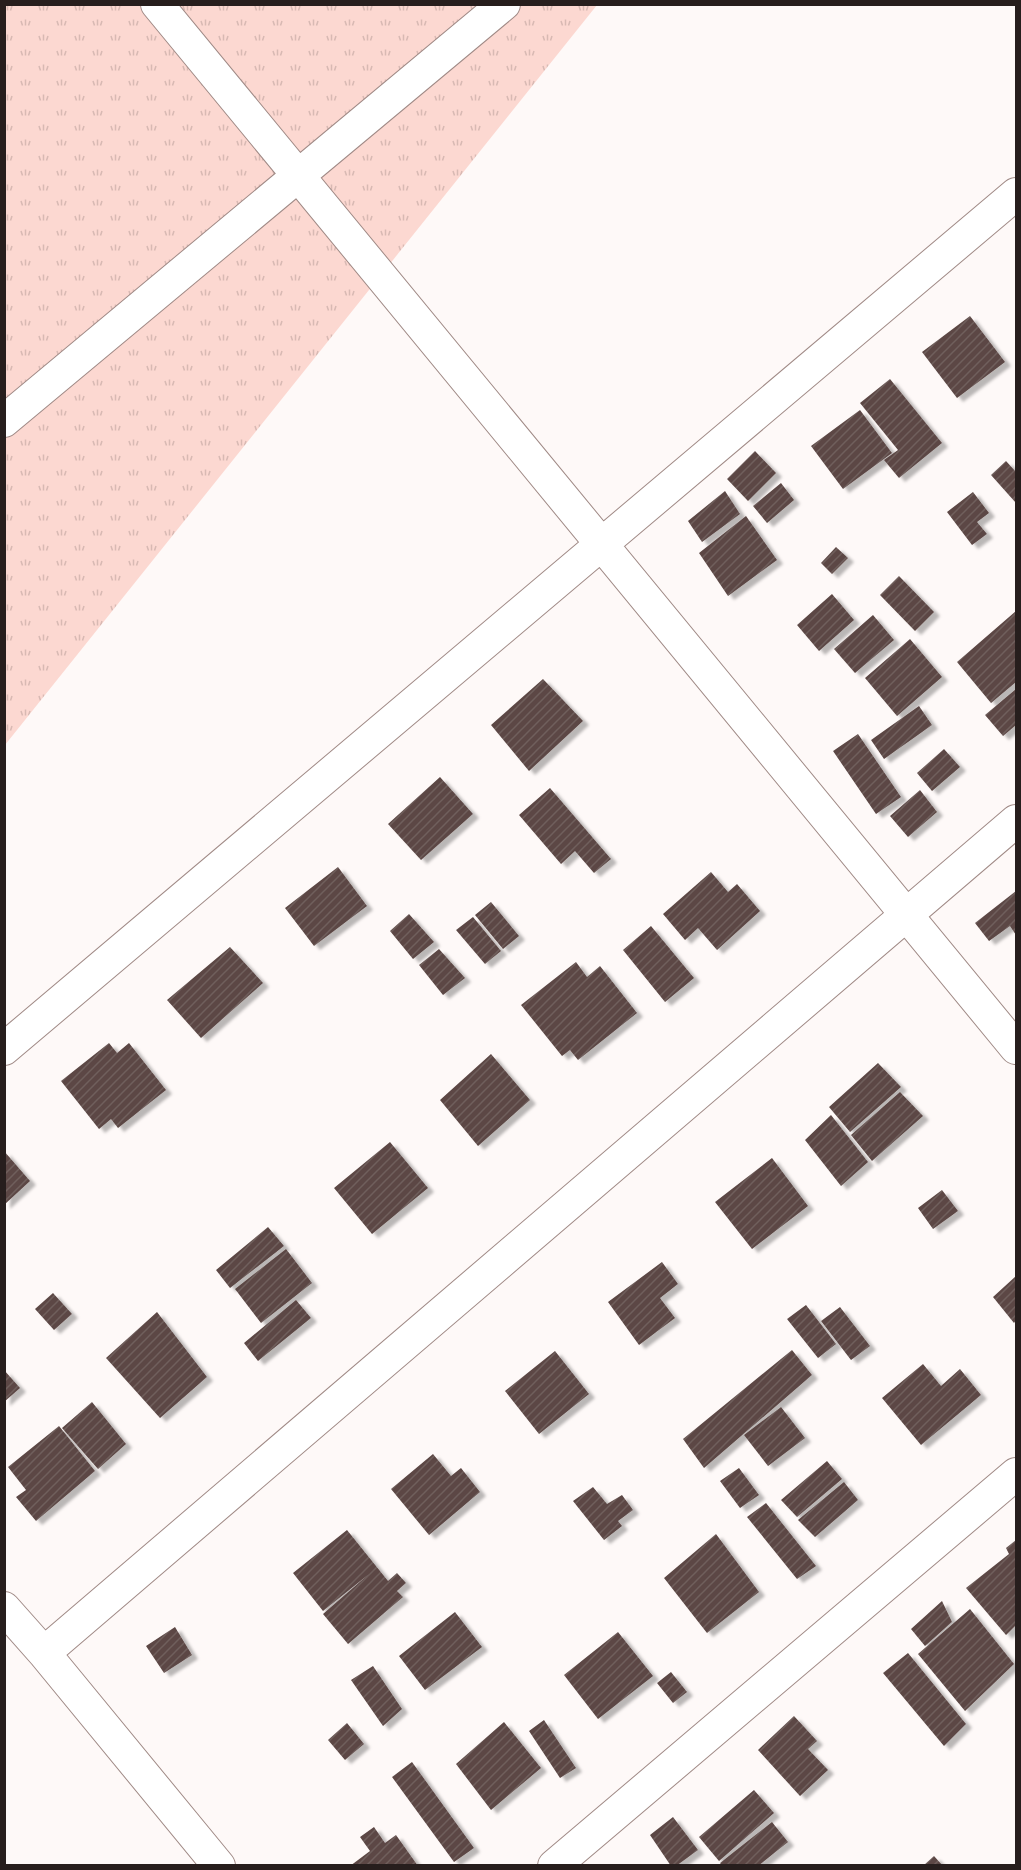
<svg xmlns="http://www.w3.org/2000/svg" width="1021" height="1870" font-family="'PT Sans',sans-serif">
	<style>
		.grass { fill: url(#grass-tufts) }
		.building { fill: url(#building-hatch); filter: url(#shadow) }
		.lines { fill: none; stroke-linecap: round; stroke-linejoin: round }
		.street-casing { stroke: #a08a86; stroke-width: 34 }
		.street { stroke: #fff; stroke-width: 32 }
	</style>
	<defs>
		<pattern id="grass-tufts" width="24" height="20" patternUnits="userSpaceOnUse" patternTransform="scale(1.5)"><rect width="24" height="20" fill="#fcd8d1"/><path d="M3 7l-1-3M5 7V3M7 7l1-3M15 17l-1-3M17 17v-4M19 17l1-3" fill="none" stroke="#d8b9b3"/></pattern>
		<pattern id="building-hatch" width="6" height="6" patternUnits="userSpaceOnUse" patternTransform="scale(1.5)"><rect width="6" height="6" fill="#5b4744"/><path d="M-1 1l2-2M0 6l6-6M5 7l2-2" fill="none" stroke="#6f5e5c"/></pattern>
		<filter id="shadow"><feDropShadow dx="6" dy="4" stdDeviation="1.5" flood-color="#0004"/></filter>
	</defs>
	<rect width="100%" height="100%" fill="#fef9f8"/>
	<path class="grass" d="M5 5H597L5 745Z"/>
	<path class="building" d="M970 316 1005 362 957 398 922 352Z
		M890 379 942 443 899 478 884 460 898 450 860 403Z
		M860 410 892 453 843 489 811 446Z
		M755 451 776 473 748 501 727 479Z
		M1006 461 1016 472V503L991 475Z
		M781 483 794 500 767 523 753 506Z
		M725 491 740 514 702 542 688 521Z
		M973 492 989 513 977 522 987 534 972 545 947 512Z
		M746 516 777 560 728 596 699 553Z
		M836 547 848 558 832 574 821 563Z
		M899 576 934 612 915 631 880 595Z
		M832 594 854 620 819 651 797 625Z
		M1016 611V682L991 703 957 662Z
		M873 615 894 640 855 673 834 649Z
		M910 639 942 677 897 716 865 678Z
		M543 679 583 721 529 771 491 725Z
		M1016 689V725L1003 736 985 715Z
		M919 706 932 725 884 759 871 740Z
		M858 734 901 797 876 814 833 751Z
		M944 749 960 767 932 791 917 773Z
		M440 777 473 814 421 860 388 824Z
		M550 788 611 859 594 873 575 851 561 864 519 815Z
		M920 790 937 812 908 837 890 816Z
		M338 867 367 906 314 946 285 908Z
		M711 872 728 892 737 884 760 911 717 950 698 928 685 940 663 914Z
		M1016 891V935L1010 926 989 941 975 923Z
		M491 902 519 936 503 949 475 915Z
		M409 914 434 942 413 959 390 931Z
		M473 917 501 951 485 964 456 930Z
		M651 926 694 978 665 1002 623 950Z
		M230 947 263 983 201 1038 167 1000Z
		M439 949 465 978 443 995 419 965Z
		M576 962 587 977 600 966 637 1013 578 1060 570 1050 562 1056 521 1005Z
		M109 1043 117 1053 129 1043 166 1090 118 1128 111 1119 99 1129 61 1081Z
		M491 1054 530 1100 478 1146 440 1100Z
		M878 1063 901 1087 850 1132 829 1107Z
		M900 1092 923 1116 872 1161 851 1135Z
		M831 1115 868 1162 841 1186 805 1140Z
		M390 1142 428 1188 372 1234 334 1188Z
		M4 1151 30 1181 4 1205Z
		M772 1158 808 1206 752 1249 715 1202Z
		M942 1190 958 1211 933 1229 918 1208Z
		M268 1227 284 1246 230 1288 216 1270Z
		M286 1249 312 1283 261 1323 235 1289Z
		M662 1262 678 1284 660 1298 675 1318 639 1345 608 1302Z
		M1016 1276V1320L1014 1323 993 1297Z
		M53 1293 72 1314 54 1330 35 1309Z
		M296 1300 311 1318 258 1361 244 1343Z
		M806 1305 836 1344 818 1358 787 1319Z
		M840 1307 870 1346 851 1360 821 1321Z
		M157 1312 207 1377 160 1418 106 1358Z
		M792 1350 812 1375 704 1468 683 1439Z
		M555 1351 589 1394 539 1434 505 1391Z
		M923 1364 941 1386 960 1369 981 1395 921 1445 882 1398Z
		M4 1370 20 1388 4 1402Z
		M92 1402 126 1444 98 1469 62 1428Z
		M781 1407 805 1438 768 1466 744 1435Z
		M59 1426 95 1471 36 1521 16 1497 26 1490 8 1467Z
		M433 1454 451 1476 461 1468 480 1492 429 1535 391 1489Z
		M827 1461 842 1479 797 1517 781 1500Z
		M739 1468 759 1495 740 1508 720 1481Z
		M844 1482 858 1500 815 1537 798 1520Z
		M593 1487 607 1504 622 1495 633 1510 618 1521 622 1526 604 1540 573 1501Z
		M766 1503 816 1566 797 1579 747 1517Z
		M347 1530 388 1581 397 1573 406 1583 397 1591 403 1597 348 1644 323 1614 369 1574 323 1611 293 1573Z
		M716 1534 759 1592 707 1633 664 1578Z
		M1016 1540V1625L1006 1635 966 1588 1009 1554 1006 1548Z
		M942 1601 952 1622 925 1646 911 1629Z
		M970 1609 1014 1664 965 1711 918 1654Z
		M455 1612 482 1647 425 1690 399 1656Z
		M175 1627 192 1655 164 1673 146 1646Z
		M618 1632 653 1676 598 1719 564 1675Z
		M908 1653 966 1724 944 1746 883 1673Z
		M373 1666 402 1709 383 1726 351 1680Z
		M671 1672 687 1692 673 1703 657 1683Z
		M794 1716 817 1741 808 1749 828 1770 800 1796 758 1750Z
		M544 1720 576 1768 560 1778 529 1731Z
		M504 1722 541 1768 491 1810 456 1764Z
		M347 1723 364 1744 345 1760 328 1740Z
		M412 1762 474 1848 454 1862 392 1777Z
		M754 1790 774 1813 719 1861 699 1837Z
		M673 1817 698 1850 676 1866H671L650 1835Z
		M772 1822 788 1842 758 1866H722L720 1863Z
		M374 1827 385 1843 396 1835 418 1866H350L370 1851 360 1837Z
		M934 1856 943 1866H923Z"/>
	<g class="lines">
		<defs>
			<path id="street" d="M157 4 1016 1048
				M4 421 504 4
				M4 1049 1016 194
				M4 1608 44 1653 219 1866
				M44 1653 1016 821
				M554 1866 1016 1474"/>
		</defs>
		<use href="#street" class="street-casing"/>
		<use href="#street" class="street"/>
	</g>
	<rect width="1021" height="1870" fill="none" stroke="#271e1d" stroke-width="12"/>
</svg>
